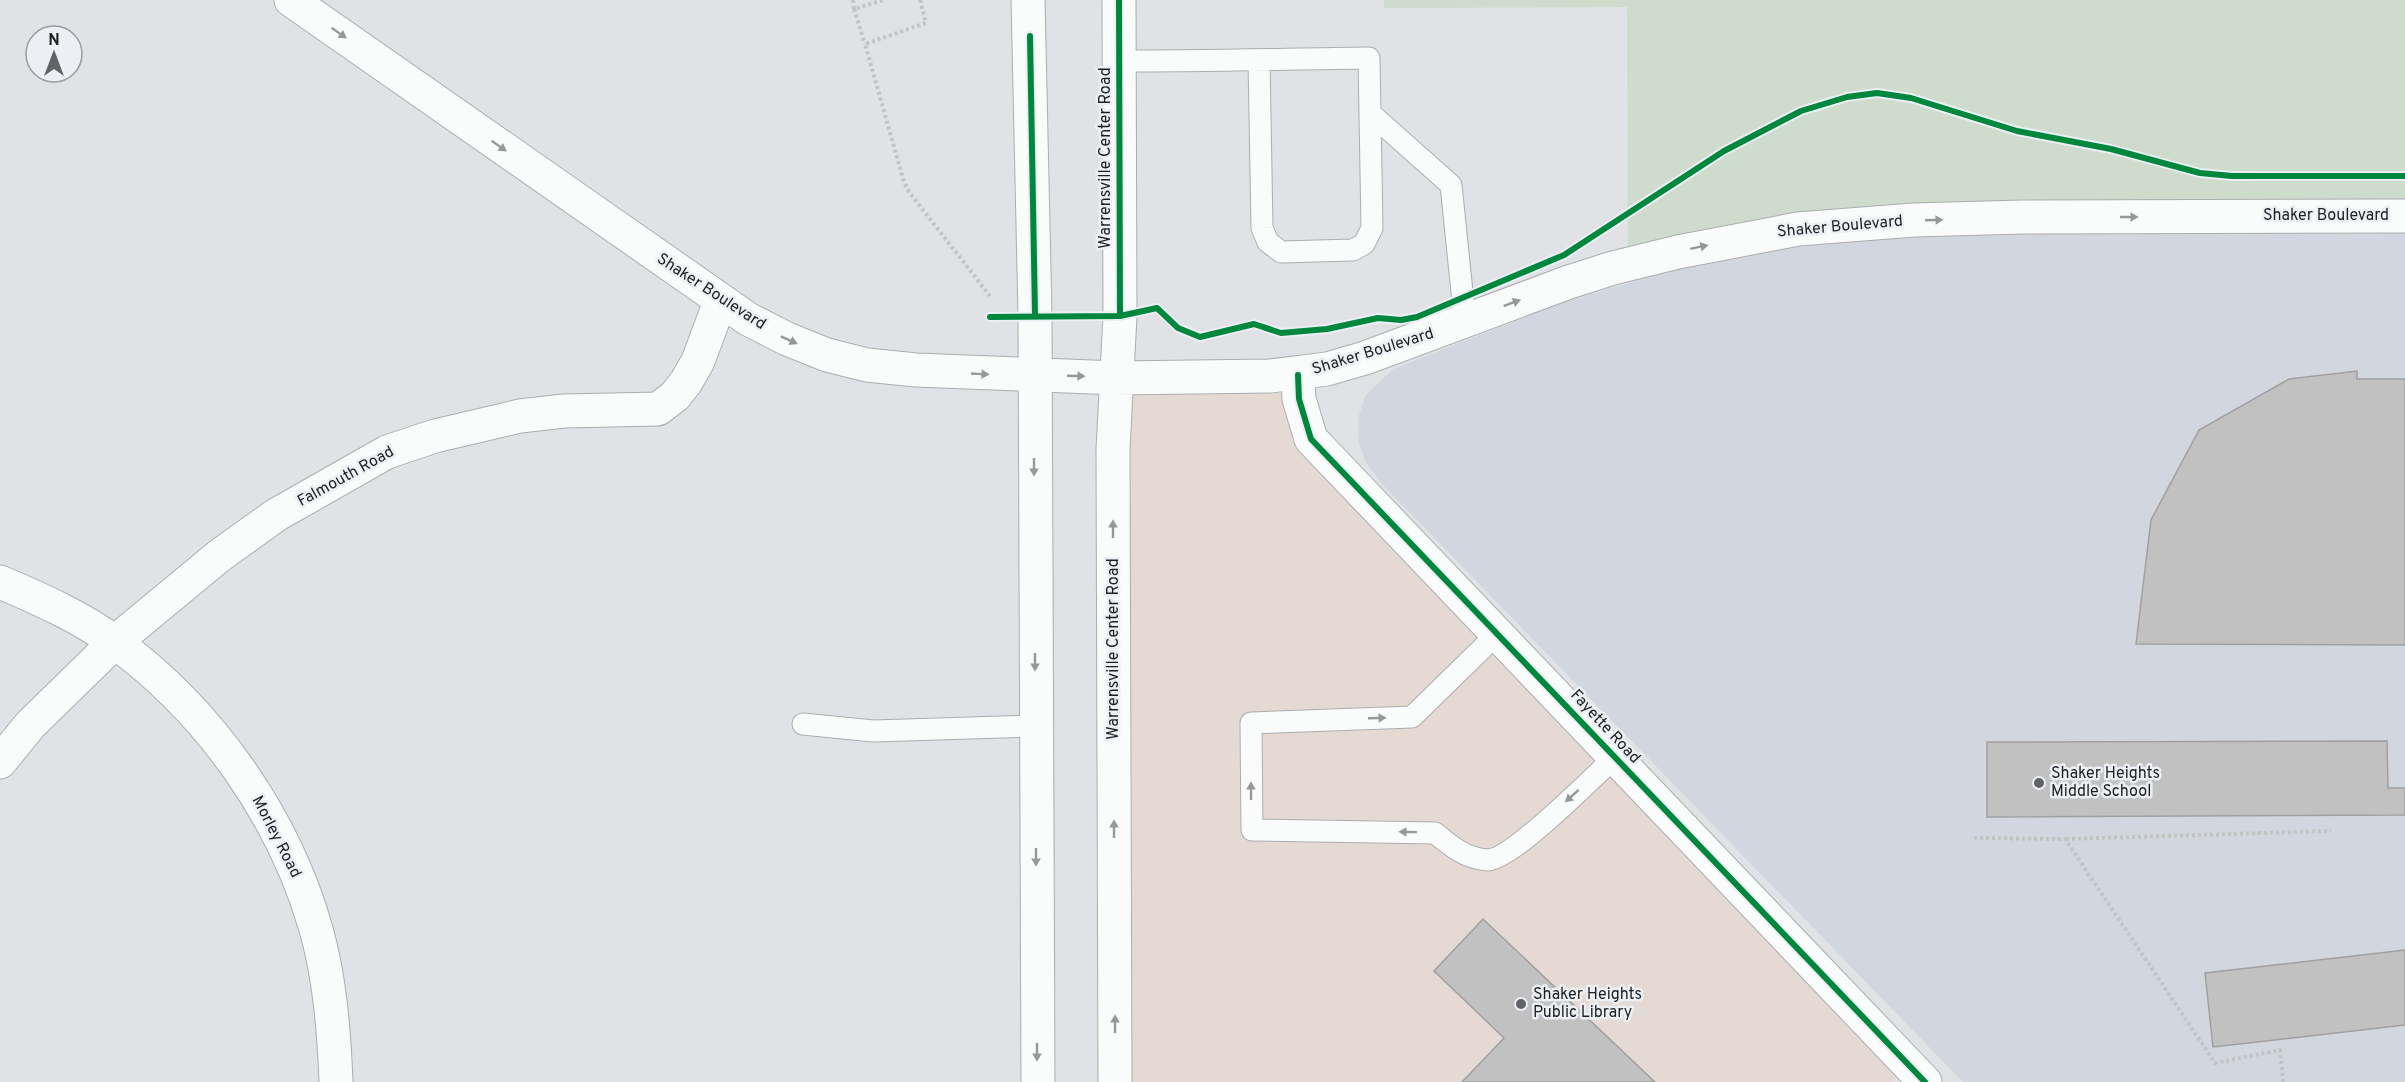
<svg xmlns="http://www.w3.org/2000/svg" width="2405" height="1082" font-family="Overpass,sans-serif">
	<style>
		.commercial { fill: #e5dad3 }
		.built { fill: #d2d6de }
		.green { fill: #cfdbcc }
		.building { fill: #c1c1c1; stroke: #a0a0a1; stroke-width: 1.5 }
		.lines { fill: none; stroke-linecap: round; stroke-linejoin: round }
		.lane-casing { stroke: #acadaf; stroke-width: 23 }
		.street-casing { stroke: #acadaf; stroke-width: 35 }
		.primary-casing { stroke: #acadaf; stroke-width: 35 }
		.path { stroke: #c2c3c3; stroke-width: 4; stroke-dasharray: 3 3; stroke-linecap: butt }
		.lane { stroke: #fafbfb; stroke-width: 21 }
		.street { stroke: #fafbfb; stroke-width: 33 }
		.primary { stroke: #fafbfb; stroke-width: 33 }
		.cycleway-casing { stroke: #eceff4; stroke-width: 10 }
		.cycleway { stroke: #00873e; stroke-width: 6 }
		.oneway { fill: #979899 }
		.poi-dot { fill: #626366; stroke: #eceff4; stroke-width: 2 }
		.labels { text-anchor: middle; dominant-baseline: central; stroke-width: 5; stroke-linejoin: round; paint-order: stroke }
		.street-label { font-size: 16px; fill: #1e1f21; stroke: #eceff4 }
		.poi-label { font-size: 16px; fill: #1e1f21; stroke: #eceff4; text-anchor: start }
	</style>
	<rect width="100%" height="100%" fill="#e1e2e5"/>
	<path class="commercial" d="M1298 375 1304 418 1907 1064 1893 1082H1116L1117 378Z"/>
	<path class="built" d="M2405 233V1082H1963L1381 483 1365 461 1359 442 1358 419 1365 396 1393 369 1564 302 1686 266 1814 243 1883 237 1961 234Z"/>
	<path class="green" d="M1384 0H2405V216L2023 217 1628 265 1627 7 1384 8Z"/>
	<path class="building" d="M2357 371V379H2405V645L2136 644 2151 520 2199 430 2289 379Z
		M2357 371V379H2405V645L2136 644 2151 520 2199 430 2289 379Z
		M2387 741 2388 788H2405V815L1987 817V742Z
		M2387 741 2388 788H2405V815L1987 817V742Z
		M1483 919 1655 1082H1462L1504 1038 1434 971Z
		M2405 950V1025L2213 1047 2205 973Z
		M2405 950V1025L2213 1047 2205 973Z"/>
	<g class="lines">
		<defs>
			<path id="lane" d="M1119 61C1203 61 1286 59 1369 58L1372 228 1364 244 1353 250 1281 252 1268 242 1262 228 1259 60
				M1370 113 1451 185 1465 321
				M1498 633 1412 717 1251 723 1252 830 1435 833C1451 846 1464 858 1487 860 1511 861 1593 777 1615 757
				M803 724 873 731 1036 726"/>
			<path id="street" d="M1298 375 1299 399 1311 439 1925 1082
				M0 582C40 599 81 617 116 643 210 712 284 817 316 929 330 979 334 1031 336 1082
				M0 762 30 725 115 642 219 556 276 515 387 452 435 436 520 416 564 411 658 409 675 396 686 382 698 361 720 302"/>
			<path id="primary" d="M291 0 748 319 787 339 827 355 867 365 916 370 1117 378 1270 376 1327 369 1365 358 1569 282 1613 268 1678 252 1798 229 1914 220 2023 217 2405 216
				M1028 0 1035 315 1038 1082
				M1115 1082 1113 449 1120 316 1119 0"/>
		</defs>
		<use href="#lane" class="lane-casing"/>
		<use href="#street" class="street-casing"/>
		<use href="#primary" class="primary-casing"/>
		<path class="path" d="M853 0 854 9 883 0
			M920 0 926 23 865 44 904 182 909 192 990 296
			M854 9 865 44
			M1974 838 2065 839 2215 1063 2280 1050 2283 1082
			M2066 839 2331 831"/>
		<use href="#lane" class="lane"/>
		<use href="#street" class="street"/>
		<use href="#primary" class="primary"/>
		<defs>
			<path id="cycleway" d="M1119 0 1120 316
				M1030 36 1035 315
				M990 317 1120 316 1157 308 1178 328 1200 337 1254 324 1281 333 1327 329 1378 318 1401 320 1417 317 1564 255 1724 151 1801 111 1847 97 1877 93 1911 98 2017 131 2111 149 2200 173 2232 176H2405
				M1298 375 1299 399 1311 439 1925 1082"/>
		</defs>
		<use href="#cycleway" class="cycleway-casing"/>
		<use href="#cycleway" class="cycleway"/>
	</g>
	<defs><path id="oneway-solid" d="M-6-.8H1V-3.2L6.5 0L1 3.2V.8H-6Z" transform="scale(1.5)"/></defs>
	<g class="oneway">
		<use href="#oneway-solid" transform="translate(339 33) rotate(35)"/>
		<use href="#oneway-solid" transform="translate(499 146) rotate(35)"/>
		<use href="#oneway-solid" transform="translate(2129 217)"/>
		<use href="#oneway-solid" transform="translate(1934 220) rotate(-2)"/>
		<use href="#oneway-solid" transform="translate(1699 247) rotate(-12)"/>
		<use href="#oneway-solid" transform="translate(1512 303) rotate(-21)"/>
		<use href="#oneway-solid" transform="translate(789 340) rotate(24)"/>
		<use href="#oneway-solid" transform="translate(980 374) rotate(3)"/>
		<use href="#oneway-solid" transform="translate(1076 376) rotate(2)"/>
		<use href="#oneway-solid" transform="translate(1034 467) rotate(90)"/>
		<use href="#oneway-solid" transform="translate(1113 529) rotate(-90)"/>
		<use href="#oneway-solid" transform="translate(1035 662) rotate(90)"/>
		<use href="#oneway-solid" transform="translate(1377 718) rotate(-2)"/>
		<use href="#oneway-solid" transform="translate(1251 791) rotate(-90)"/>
		<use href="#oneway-solid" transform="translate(1572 796) rotate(138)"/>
		<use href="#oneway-solid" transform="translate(1114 829) rotate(-90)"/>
		<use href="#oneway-solid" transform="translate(1408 832) rotate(-179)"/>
		<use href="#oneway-solid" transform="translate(1036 857) rotate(90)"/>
		<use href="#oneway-solid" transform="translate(1115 1024) rotate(-90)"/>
		<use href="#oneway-solid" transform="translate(1037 1052) rotate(90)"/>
	</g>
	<g class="poi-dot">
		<circle cx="2039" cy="783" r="6"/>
		<circle cx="1521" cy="1004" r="6"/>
	</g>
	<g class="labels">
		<g class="street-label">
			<text transform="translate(1106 158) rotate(-90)">Warrensville Center Road</text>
			<text x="2326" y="216">Shaker Boulevard</text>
			<text transform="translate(1840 227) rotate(-5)">Shaker Boulevard</text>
			<text transform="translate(711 292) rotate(33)">Shaker Boulevard</text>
			<text transform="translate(1373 352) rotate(-17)">Shaker Boulevard</text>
			<text transform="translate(346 477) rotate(-29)">Falmouth Road</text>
			<text transform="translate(1114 649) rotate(-90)">Warrensville Center Road</text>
			<text transform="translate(1605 727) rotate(47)">Fayette Road</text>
			<text transform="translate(276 837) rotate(63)">Morley Road</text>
		</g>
		<g class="poi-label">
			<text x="2051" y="774">Shaker Heights<tspan x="2051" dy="18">Middle School</tspan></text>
			<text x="1533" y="995">Shaker Heights<tspan x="1533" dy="18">Public Library</tspan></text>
		</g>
	</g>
	<g transform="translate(54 54)"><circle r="28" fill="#eceff4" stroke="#9a9ca0" stroke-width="1.5"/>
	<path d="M0-4.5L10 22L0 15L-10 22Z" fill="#626366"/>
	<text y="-9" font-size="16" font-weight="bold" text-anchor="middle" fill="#1e1f21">N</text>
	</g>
</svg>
